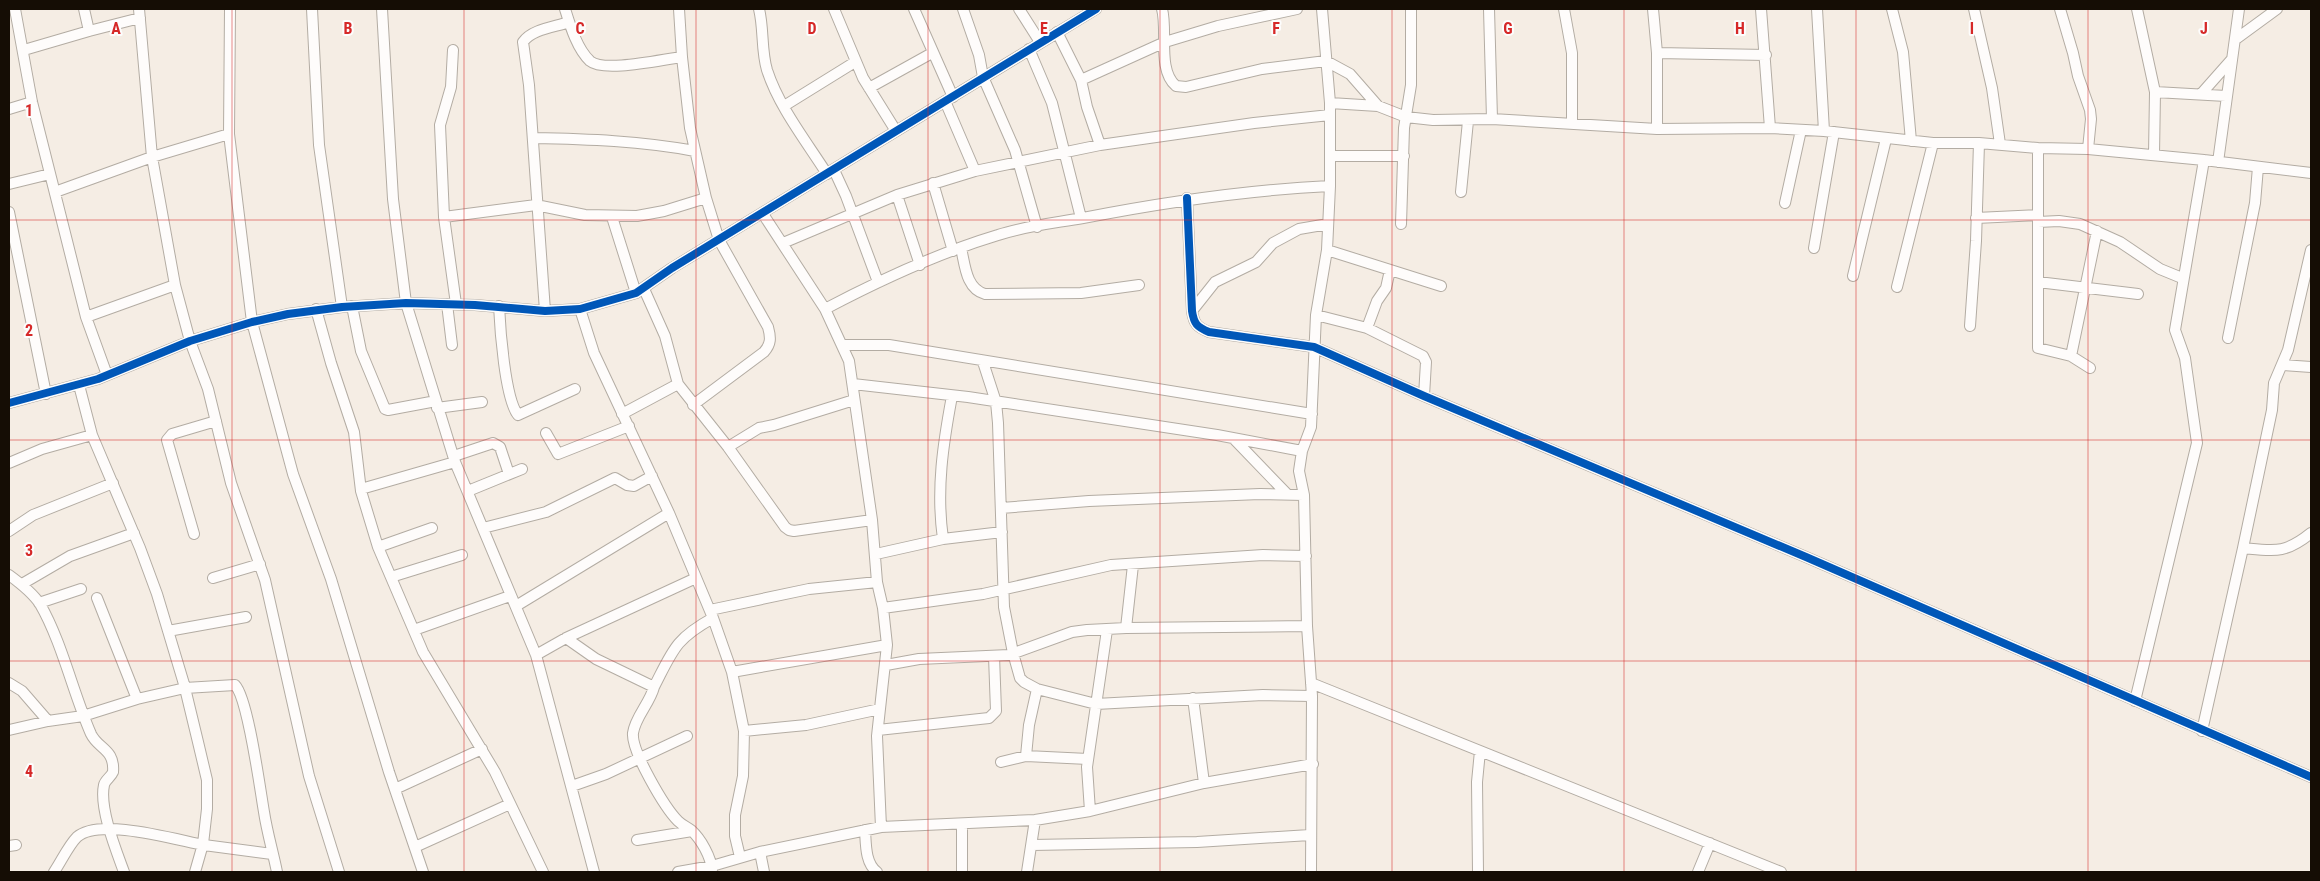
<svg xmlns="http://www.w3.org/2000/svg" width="2320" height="881" font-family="'Roboto Condensed',sans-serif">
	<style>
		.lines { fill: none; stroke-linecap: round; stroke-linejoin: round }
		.minor-casing { stroke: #b3aca3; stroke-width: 12 }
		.minor { stroke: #fefcfb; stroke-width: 10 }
		.cycleway-casing { stroke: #fdfdfd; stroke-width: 11 }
		.cycleway { stroke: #0057b8; stroke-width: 8 }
		.grid { fill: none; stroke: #d62828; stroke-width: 1; stroke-opacity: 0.55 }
		.grid-label { font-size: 16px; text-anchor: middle; font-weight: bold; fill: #d62828; stroke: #fdfdfd; stroke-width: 4; stroke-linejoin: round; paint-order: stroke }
	</style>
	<rect width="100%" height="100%" fill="#f5ede4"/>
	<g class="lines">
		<defs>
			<path id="minor" d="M15 9 32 102 67 241 86 317 107 375
				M84 9 89 31
				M139 9 152 157 175 285 190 341 208 389 231 483 265 580 309 776 339 872
				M230 9 229 134 252 322 293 474 331 579 389 772 423 872
				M312 9 319 145 342 307
				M382 9 393 199 406 303 455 462 536 655 594 872
				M565 9C570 25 577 49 590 61 604 73 663 59 682 57
				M679 9 682 57 690 128 706 198 719 240 768 327C771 338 771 344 764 352L693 405
				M759 9C764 29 761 50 767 70 779 107 806 141 827 174
				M834 9 863 78 896 131
				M914 9 953 97
				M963 9 979 55 983 77 1015 150 1037 227
				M1019 9 1040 42
				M1162 9C1168 31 1157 70 1176 86L1186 87 1262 69 1326 61 1350 74 1378 106
				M1489 9 1492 119
				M1564 9 1572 53V124
				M1653 9 1657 53V129
				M1761 9 1770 128
				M1817 9 1824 131
				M1892 9 1903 52 1911 141
				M1974 9 1992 88 2000 144
				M2060 9 2073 53 2078 76 2090 110 2091 119 2088 149
				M2137 9 2155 92 2154 155
				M1057 32 1081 80 1087 107 1100 145
				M2236 39 2277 9
				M1029 49 1052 103 1081 218
				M24 50 89 31 140 18
				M453 50 451 87 440 125 444 217 456 304
				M1657 53 1766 55
				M1081 80 1165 42 1218 26 1297 9
				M869 88 932 53
				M2155 92 2226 96
				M2201 94 2232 59
				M945 101 975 171
				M1330 103 1378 106 1406 117 1433 120 1492 119 1657 129 1770 128 1824 131 1933 143H1979L2038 148 2088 149 2204 160 2311 173
				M784 106 855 62
				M9 109 32 102
				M533 138C588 139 641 141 695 151
				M2038 148V348L2071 356
				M1330 156H1404
				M2218 162 2239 9
				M834 170 846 196 878 282
				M933 183 953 251
				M9 184 50 174
				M55 192 152 157 229 134
				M1461 192 1468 121
				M897 195 920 265
				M1187 198 1192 311C1194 324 1197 327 1209 332L1314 347 1424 396 1806 557 2311 777
				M1785 203 1801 130
				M9 212 46 394
				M763 214 825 309 849 361 872 520 877 582 883 608 887 645 877 736 881 827
				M444 217 536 205 585 215 637 216 664 211 706 198
				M612 217 636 293
				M1976 218 2038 215
				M2038 222 2059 221 2080 224 2120 242 2160 269 2182 278
				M1401 224 1404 128 1411 85V9
				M783 243 897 195 975 171 1100 145 1254 123 1330 115
				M961 248C965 265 966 289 985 294L1081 293 1139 285
				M1814 248 1834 132
				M1327 250 1441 286
				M2311 250 2288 350 2274 383 2272 410 2243 548C2275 551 2285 554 2311 533
				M1853 276 1886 139
				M2038 282 2138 294
				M1897 287 1933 143
				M644 289 665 336 678 384 728 447 785 527 789 530 794 531 872 520
				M447 304 452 345
				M352 306 361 351 385 409 388 410 436 401
				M499 306C500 328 505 399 518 415L575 389
				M316 309 331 363 354 432 361 491 378 547 423 652 495 772 543 872
				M580 309 594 353 669 513 713 618 732 672 744 731 743 776 735 815V836L740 857
				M825 309C880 280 938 253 998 235 1025 226 1055 223 1083 218 1165 202 1247 190 1330 186
				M545 311 529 85 523 42C532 29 555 27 569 22
				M1192 311 1215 282 1256 262 1273 243 1299 229 1328 224
				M1316 315 1367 328 1423 356 1426 362 1424 396
				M86 317 175 285
				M1970 326 1976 241 1979 143
				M1367 328 1377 301 1386 288 1390 270
				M2228 338 2255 203 2258 167
				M843 345H889L1312 414
				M983 362 996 402 998 423 1004 607 1013 653 1020 678 1024 682 1037 689 1096 704 1263 695 1312 696
				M2283 365 2311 367
				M2090 368 2071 356 2097 231
				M853 384 968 397 1217 435 1302 451
				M79 385 92 435 140 548 157 594 184 684 198 742 207 780V809L203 844 195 872
				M952 396C943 444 936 490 943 539L1002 532
				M9 403 98 379 190 341 252 322 288 314 342 307 406 303 475 305 545 311 580 309 636 293 672 268 1096 9
				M437 408 482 402
				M622 414 678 384
				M546 433 558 454 629 426
				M1235 440 1287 494
				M728 447 759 428 774 425 854 400
				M454 456 493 443 500 447 509 474
				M9 463 42 449 92 435
				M361 489 455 462
				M468 491 522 469
				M1001 508 1089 501 1260 494 1304 495
				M483 528 546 512 615 478 627 485 634 486 652 476
				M9 531 33 515 113 483
				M194 534 167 440 172 434 216 421
				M378 547 432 528
				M876 554 943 539
				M9 575C20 583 32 592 40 604 62 642 73 693 91 734 98 749 115 749 113 772 111 777 105 780 104 785 99 808 116 850 124 872
				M391 577 462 555
				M213 578 260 564
				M22 584 70 556 134 533
				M97 598 137 699
				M39 603 81 589
				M516 606 669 513
				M883 608 983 594 1111 565 1263 555 1306 556
				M710 610 809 589 877 582
				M1126 628 1133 565
				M414 630 510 596
				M168 631 246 617
				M566 638 596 659 654 687C650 703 635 717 633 733 631 751 665 808 678 821 682 825 687 827 691 830 701 839 711 857 712 870
				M536 655 566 638 696 578
				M886 665 919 659 1009 655 1072 632 1087 630 1126 628 1307 626
				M732 672 887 645
				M9 683 22 691 48 721
				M1311 683 1781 872
				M654 687C673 650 675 639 713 618
				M1193 698 1204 783
				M2135 701 2197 443 2185 358 2175 330 2204 160
				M9 730 48 721 83 716 137 699 185 688 235 685C248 698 260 789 264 812 267 832 273 852 277 872
				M878 730 989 718 996 711 994 656
				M744 731 806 725 880 709
				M2202 731 2243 548
				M1026 756 1029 725 1037 689
				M1001 762 1026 756 1088 759
				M572 786 606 774 687 736
				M395 789 482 749
				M1090 811 1087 767 1107 630
				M962 824V872
				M865 830C866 844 865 863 877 872
				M637 840 692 831
				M1032 845 1197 842 1310 835
				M9 846 16 845
				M415 847 510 804
				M760 852 764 872
				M54 872C61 862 68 846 77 837 99 817 177 840 204 845 227 848 250 851 272 854
				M678 872 712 866 760 852 881 827 1035 820 1090 811 1204 783 1313 764
				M1027 872 1035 820
				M1311 872 1312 696 1307 626 1304 495 1299 471 1302 451 1311 427 1316 315 1327 250 1330 186V103L1322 9
				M1478 872 1477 782 1480 751
				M1698 872 1710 843"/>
		</defs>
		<use href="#minor" class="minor-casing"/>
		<use href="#minor" class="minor"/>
		<defs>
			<path id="cycleway" d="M1187 198 1192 311C1194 324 1197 327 1209 332L1314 347 1424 396 1806 557 2311 777
				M9 403 98 379 190 341 252 322 288 314 342 307 406 303 475 305 545 311 580 309 636 293 672 268 1096 9"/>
		</defs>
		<use href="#cycleway" class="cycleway-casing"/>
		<use href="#cycleway" class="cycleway"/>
	</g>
	<path class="grid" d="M232 9V872M464 9V872M696 9V872M928 9V872M1160 9V872M1392 9V872M1624 9V872M1856 9V872M2088 9V872M9 220H2311M9 440H2311M9 661H2311"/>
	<g class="grid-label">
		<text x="116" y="34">A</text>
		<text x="348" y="34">B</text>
		<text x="580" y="34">C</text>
		<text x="812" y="34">D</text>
		<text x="1044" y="34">E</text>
		<text x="1276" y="34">F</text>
		<text x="1508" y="34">G</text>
		<text x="1740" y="34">H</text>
		<text x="1972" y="34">I</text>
		<text x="2204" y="34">J</text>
		<text x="29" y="116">1</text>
		<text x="29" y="336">2</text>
		<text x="29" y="556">3</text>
		<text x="29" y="777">4</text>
	</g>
	<rect width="2320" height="881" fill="none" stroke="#150d05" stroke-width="20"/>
</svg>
